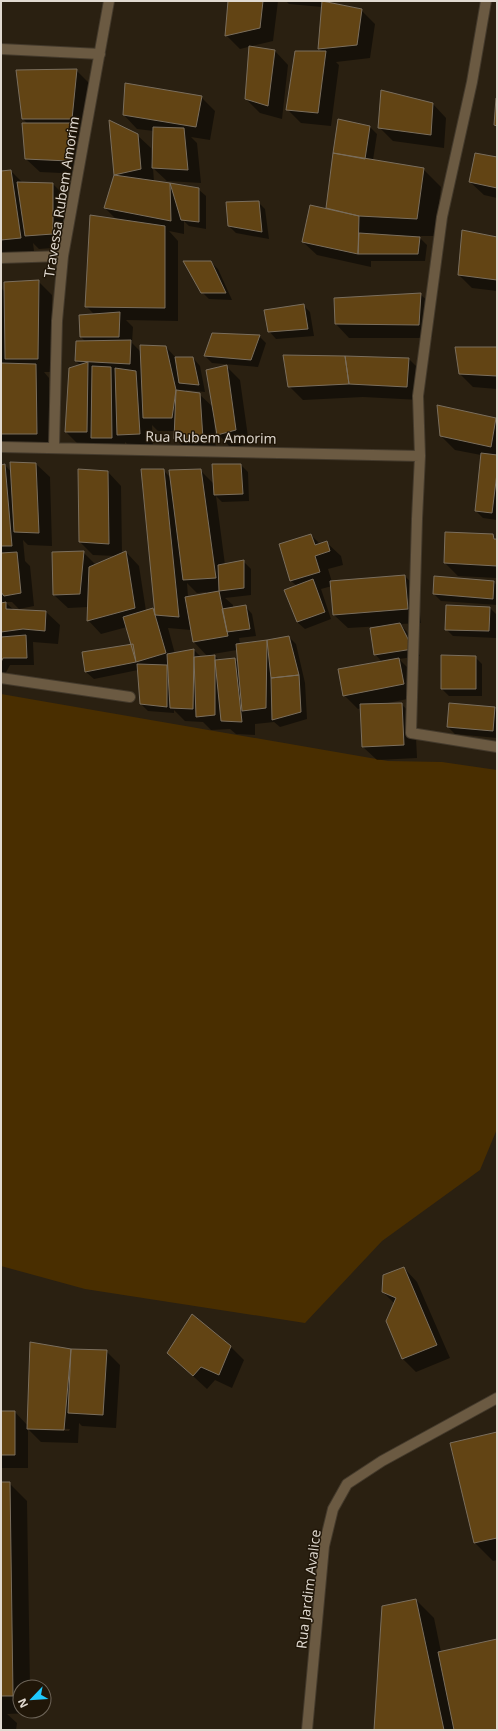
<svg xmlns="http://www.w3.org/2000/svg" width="498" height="1731" font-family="'Open Sans',sans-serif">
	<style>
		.green { fill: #492e00 }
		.shadow { fill: #0007; fill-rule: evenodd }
		.building { fill: #624414; stroke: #7a6e5d }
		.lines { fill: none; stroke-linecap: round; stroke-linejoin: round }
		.minor-casing { stroke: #443a2c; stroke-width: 12 }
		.minor { stroke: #6b5a42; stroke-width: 10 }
		.labels { text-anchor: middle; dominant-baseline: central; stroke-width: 3; stroke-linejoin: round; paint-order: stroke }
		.street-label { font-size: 14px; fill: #e1dad1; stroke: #201608 }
	</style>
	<rect width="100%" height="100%" fill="#2a2011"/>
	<path class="green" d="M1 694 388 761 442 762 497 770V1129L480 1170 382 1241 305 1323 85 1289 1 1266Z"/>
	<path class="shadow" d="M229 1H278L273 41 240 49 226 35Z
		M286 1H322L361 10 375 24 370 58 336 62 339 65 331 126 301 123 287 109 322 52 319 49 322 7 289 4Z
		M275 51 288 65 282 119 260 113 246 99Z
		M76 70 90 84 85 132H80L85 137 82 174 40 172 26 159 28 124 23 119Z
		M201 97 215 111 210 140 191 137 197 143 201 183 167 181 153 168 154 182 198 189 206 196V229L189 226 184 221V234L169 231 178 241V321L126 320 133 327 132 343 141 352 166 347 176 358H193L200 366 205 392 186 390V392L199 394 213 407 226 366 240 380 249 444 231 448 218 434 215 419H214L216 452H189L175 439V431H158L152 425 153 447 131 448 125 442V451L79 445 66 432 80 365 76 361 86 342 81 337 95 315 86 306 117 220 105 208 115 175 111 122 137 135 151 148 152 158H153L154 131 137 129 124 115Z
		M433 104 446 118 444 148 393 141 379 127Z
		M370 127 377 134 373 160 423 169 441 187 435 236H418L427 245 425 261H371V267L317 255 303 242 330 210 327 208ZM372 233 379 234V235H372Z
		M497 158V198L484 195 470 182Z
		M11 171 23 183 53 184 66 197V247L39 249 33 243 34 251 4 255 1 252V172Z
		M258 202 265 209 269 239 236 233 229 226Z
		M497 238V291L472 288 459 275Z
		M211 262 218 269 232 300 209 299 202 292Z
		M38 281 52 295 51 372H44L49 378 50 447H1V288L5 292Z
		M420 294 434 307 432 338H349L336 324Z
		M303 305 310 312 314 336 276 339 269 331Z
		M259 336 266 343 258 367 212 363 205 356Z
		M497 348V389L473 387 460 374Z
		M409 359 422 372 420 400 363 397 303 400 289 386Z
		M495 419 497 421V520L483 518 476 511 481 455 455 450 441 436Z
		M36 464 50 477 52 546 28 545 23 540 25 561 30 566 34 606 19 609 12 602H1V466L5 465 11 472Z
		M241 465 248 472 249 501 222 502 216 496 225 565 243 561 251 569V595L225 598 233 605V608L245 606 252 614 256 636 239 638 240 644 289 637 296 644 305 683 307 719 280 727 274 722 255 724V735L236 734 230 729 211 730 203 722 185 721 174 710V713L148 711 141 704 138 670 94 679 86 672 83 653 132 645 127 627 101 634 88 620V607L68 608 54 595 83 552 96 565 116 556 93 555 80 542 108 472 121 486 122 554 126 552 139 566 146 611 152 609 155 612 163 470 171 478 201 471 214 484ZM187 583 197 593 206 592V594L188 597ZM168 628 191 630 194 642 208 657H201L194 650 175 654ZM237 650 239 663 234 659 220 661 213 654Z
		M311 535 321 545 327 543 341 556 343 565 328 569 332 582 405 576 418 590 421 623 400 624 407 632 420 656 399 659 412 672 417 697 388 703V704H401L415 717 417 758 377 760 363 747 361 708 358 709 344 695 382 662 375 654 382 626 348 628 334 615 332 586 321 589 331 619 305 629 297 622V586L291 581Z
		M492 535 497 540V578L458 576 445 563Z
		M494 582 497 586V605L441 601 434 594Z
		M6 603 14 610 46 612 60 625 58 644 33 642 34 665H10L4 676 1 675V604Z
		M490 608 497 615 496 638 453 636 446 629Z
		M475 657 482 664V696H449L442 689Z
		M495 708 497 710V738L455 734 448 727Z
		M404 1268 417 1282 450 1358 416 1372 403 1359 395 1304 383 1292Z
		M30 1343 71 1350 106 1351 120 1365 116 1428 82 1426 79 1423 78 1443 41 1442 28 1429V1468H1V1412H15L28 1426ZM40 1428 70 1429 69 1431 40 1430Z
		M230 1346 244 1360 232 1388 215 1380 207 1389 168 1353Z
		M497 1433V1560L493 1561 475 1543 451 1444Z
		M1 1483H9L27 1501 30 1687H20V1711H30V1713L7 1714 17 1723 16 1730H1Z
		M416 1600 434 1618 441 1652 497 1640V1730H375Z"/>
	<path class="building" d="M228 1H263L260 28 225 36Z
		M322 1 362 9 357 45 318 49Z
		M249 46 275 50 268 106 245 99Z
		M295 51H326L318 113 286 110Z
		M77 69 72 119H22L16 70Z
		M125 83 202 96 196 127 123 115Z
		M381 90 433 103 431 135 378 128Z
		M496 98H497V126L494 125Z
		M338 119 370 126 365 159 333 153Z
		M109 120 138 134 141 169 114 175Z
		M22 123H72L69 161 25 159Z
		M153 127 184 128 188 170 152 168Z
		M333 153 424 168 417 219 359 216 326 208Z
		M475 153 497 157V188L469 182Z
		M11 170 21 238 1 240V171Z
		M114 175 170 183 171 221 104 208Z
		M17 182 53 183V234L25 236Z
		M170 183 199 188V222L181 220Z
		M259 201 262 232 228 226 226 202Z
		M310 205 359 216 358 254 302 242Z
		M90 215 165 226V308L85 307Z
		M462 230 497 237V280L458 275Z
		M359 233 420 237 418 254H358Z
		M183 261H211L226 293H201Z
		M39 280 38 359H5L4 282Z
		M421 293 419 325 335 324 334 298Z
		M304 304 308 329 268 332 264 310Z
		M120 312 119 337H80L79 315Z
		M212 333 260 335 251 360 204 356Z
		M131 340 130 364 75 361 76 341Z
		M140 345 166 346 176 390 172 418H143Z
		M455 347H497V376L459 374Z
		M283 355 345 356 349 384 288 387Z
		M345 356 409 358 407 387 349 384Z
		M175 357H193L199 385 179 383Z
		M88 362 87 432H65L69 368Z
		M1 363 36 364 37 434H1Z
		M227 365 236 430 217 435 206 370Z
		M92 366 111 367 112 438H91Z
		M115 368 136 371 140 434 117 435Z
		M176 390 200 393 203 439H174Z
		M437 405 496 418 491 447 440 436Z
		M481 453 497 455V473L492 513 475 511Z
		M10 462 36 463 39 533 14 532Z
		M5 464 12 546H1V465Z
		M212 464H241L243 494 214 495Z
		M78 469 108 471 109 544 79 542Z
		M141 469H164L179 617 155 615Z
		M201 469 216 578 183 580 169 470Z
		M445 532 493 534 494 539H497V566L444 563Z
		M311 534 315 545 327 541 330 551 315 556 320 572 290 581 279 544Z
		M84 551 80 594 53 595 52 552Z
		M126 551 135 608 87 621 89 567Z
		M17 552 21 593 4 596 1 592V553Z
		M244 560V588L219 591 218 565Z
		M405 575 408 609 333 615 330 581Z
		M434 576 494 581 493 599 433 594Z
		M313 579 325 612 297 622 284 590Z
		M219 591 228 636 193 642 185 597Z
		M6 602V609L46 611 45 631 23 629 1 632V603Z
		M246 605 250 629 227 632 222 609Z
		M446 605 490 607 489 631 445 630Z
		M153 608 166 653 136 662 123 617Z
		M400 623 413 649 374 655 370 628Z
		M26 635 27 658H3L1 662V637Z
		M289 636 299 675 271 678 267 640Z
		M267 640 266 708 242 711 236 644Z
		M133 644 136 662 85 672 82 652Z
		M194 649 193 709 170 708 167 654Z
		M215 655V715L196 717 194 657Z
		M441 655 476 656V689H441Z
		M235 658 242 722 221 721 215 660Z
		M399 658 404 684 343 696 338 669Z
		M137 664 167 665V707L140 704Z
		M299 675 301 712 272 720 271 678Z
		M402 703 404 745 362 747 360 704Z
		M449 703 495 707 493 731 447 727Z
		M404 1267 437 1345 402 1359 386 1321 396 1298 382 1292 383 1275Z
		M192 1314 231 1346 219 1375 201 1367 193 1376 167 1353Z
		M30 1342 71 1349 64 1430 27 1429Z
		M71 1349 107 1350 103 1415 68 1413Z
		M1 1411H15V1455H1Z
		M497 1432V1538L474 1543 450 1443Z
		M1 1482H10L13 1696H1Z
		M416 1599 444 1730H374L382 1606Z
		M497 1639V1730H454L438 1652Z"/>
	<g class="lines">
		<defs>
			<path id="minor" d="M486 1 472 82 442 217 418 396 420 456 417 519 411 733 497 747
				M1 49 100 54
				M1 258 63 256
				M1 447 420 456
				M54 447 57 321 63 256 109 1
				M1 678 130 697
				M307 1730 324 1546 333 1509 347 1484 382 1461 497 1398"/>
		</defs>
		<use href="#minor" class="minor-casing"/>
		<use href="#minor" class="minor"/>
	</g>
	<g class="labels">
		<g class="street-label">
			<text transform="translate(61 197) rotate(-81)">Travessa Rubem Amorim</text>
			<text transform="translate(211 437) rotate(1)">Rua Rubem Amorim</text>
			<text transform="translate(308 1589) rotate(-83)">Rua Jardim Avalice</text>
		</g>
	</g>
	<rect width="498" height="1731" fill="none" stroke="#e1dad1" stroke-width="4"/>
	<g transform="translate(32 1699) rotate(245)"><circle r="19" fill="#201608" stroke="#6d6458"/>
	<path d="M0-3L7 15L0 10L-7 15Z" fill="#1fc9fd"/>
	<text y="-6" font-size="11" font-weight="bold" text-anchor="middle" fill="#e1dad1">N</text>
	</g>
</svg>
